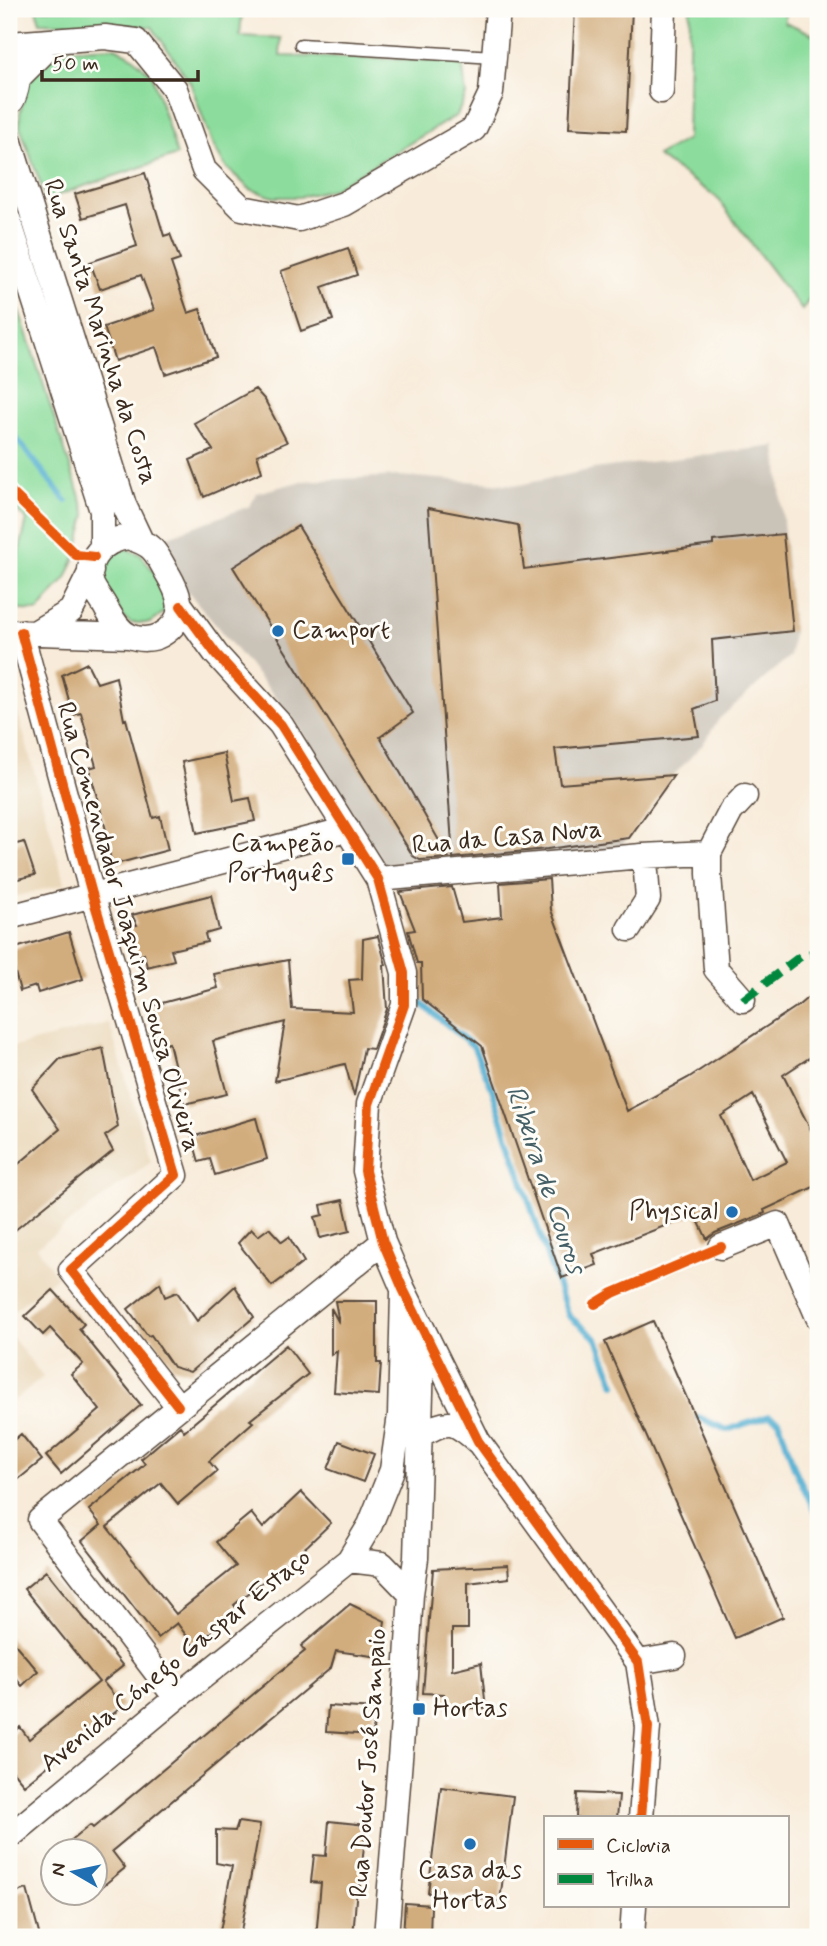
<svg xmlns="http://www.w3.org/2000/svg" width="827" height="1946" font-family="Mynerve,sans-serif">
	<style>
		.built { fill: #ead8ba }
		.industrial { fill: #cac3b8 }
		.green { fill: #8cdd9d; stroke: #64845e; stroke-width: 2 }
		.lines { fill: none; stroke-linecap: round; stroke-linejoin: round }
		.stream { stroke: #53afd1; stroke-width: 6 }
		.building { fill: #d1ac7b; fill-rule: evenodd }
		.service-casing { stroke: #57473a; stroke-width: 15 }
		.minor-casing { stroke: #57473a; stroke-width: 27 }
		.tertiary-casing { stroke: #57473a; stroke-width: 34 }
		.service { stroke: #fff; stroke-width: 12 }
		.minor { stroke: #fff; stroke-width: 24 }
		.tertiary { stroke: #fff; stroke-width: 32 }
		.quiet { stroke: #00873e; stroke-width: 9; stroke-dasharray: 18 9; stroke-linecap: butt }
		.cycleway-casing { stroke: #fdfcf7; stroke-width: 15 }
		.cycleway { stroke: #e8590c; stroke-width: 10 }
		.poi-dot { fill: #1f6fb2; stroke: #fdfcf7; stroke-width: 2.5 }
		.labels { text-anchor: middle; dominant-baseline: central; stroke-width: 6; stroke-linejoin: round; paint-order: stroke }
		.street-label { font-size: 26px; fill: #3b2a1e; stroke: #fdfcf7 }
		.poi-label { font-size: 26px; fill: #3b2a1e; stroke: #fdfcf7; text-anchor: start }
		.water-label { font-size: 28px; font-style: italic; fill: #455f66; stroke: #fdfcf7 }
	</style>
	<rect width="100%" height="100%" fill="#fdfcf7"/>
	<filter id="ink" filterUnits="userSpaceOnUse"><feTurbulence type="fractalNoise" baseFrequency=".0143" numOctaves="2"/><feDisplacementMap in="SourceGraphic" scale="14" xChannelSelector="R" yChannelSelector="G"/><feConvolveMatrix kernelMatrix="1 2 1 2 8 2 1 2 1" color-interpolation-filters="sRGB"/></filter>
	<filter id="wash" filterUnits="userSpaceOnUse"><feTurbulence type="fractalNoise" baseFrequency=".00686" numOctaves="4" result="noise"/><feDisplacementMap in="SourceGraphic" scale="28" xChannelSelector="R" yChannelSelector="G"/><feGaussianBlur stdDeviation="1.57" result="paint"/><feColorMatrix in="noise" values="0 0 0 0 0 0 0 0 0 0 0 0 0 0 0 0 0 1.4 0 .05"/><feComposite in="paint" operator="in"/></filter>
	<g filter="url(#wash)">
		<rect width="100%" height="100%" fill="#f8ebd9"/>
		<path class="built" d="M17 710 65 884 9 898V712Z
			M109 1023 151 1162 37 1247 57 1277 9 1314V1048Z
			M9 1333 43 1377 9 1404Z"/>
		<path class="industrial" d="M776 446 793 631 790 656 719 719 703 744 674 775 619 849 400 872 384 863 293 718 185 588 157 540 250 506 257 493 302 481 399 476 519 485 594 469Z"/>
		<path class="green" d="M36 9H177L242 12 240 36 281 38 280 56 462 61 466 95 457 115 333 189 299 197H273L250 189 225 166 212 143 190 82 152 27 40 22Z
			M690 9H785V22L815 35 818 51V286L802 310 716 197 657 156 687 139Z
			M115 47 132 56 152 75 177 155 46 199 20 127V113L28 81 52 57 69 49Z
			M9 280 86 515 76 555 66 578 38 611 9 609V585L12 581 27 520 9 503Z
			M124 548 140 554 165 586 167 604 164 612 150 623H131L123 617 102 580 103 562Z"/>
		<g class="lines">
			<path class="stream" d="M9 429 66 501
				M417 1000 473 1046 491 1086 549 1262 569 1316 597 1339 615 1384
				M698 1417 727 1430 769 1416 779 1421 794 1467 818 1518"/>
		</g>
		<g id="blocks">
			<path class="building" d="M575 9H632L626 131 569 128Z
				M145 173 164 236 170 234 180 260 171 263 188 313 200 309 216 357 165 374 156 347 115 361 104 327 154 310 141 275 100 289 90 262 137 246 125 205 83 218 75 194Z
				M348 248 357 275 322 287 333 320 301 331 281 271Z
				M255 389 265 400 287 442 257 455 262 472 204 497 190 460 213 450 194 423Z
				M428 508 518 525 524 569 713 545V541L783 534 793 631 712 640 715 701 694 709 699 736 555 749 560 784 674 775 629 838 547 849 453 858Z
				M298 526 413 713 380 737 449 858 420 860 413 856 233 567Z
				M87 663 97 683 116 677 124 720 126 719 153 818 160 816 168 850 112 865 104 831 106 830 89 768 96 766 81 713 73 715 62 675Z
				M224 753 234 801 250 798 255 821 197 833 182 762Z
				M24 842 35 875 9 881V846Z
				M549 879 551 910 627 1111 688 1078 799 1005 818 989V1052L783 1075 818 1144V1185L764 1210 765 1213 715 1233 707 1239 695 1214 593 1254 597 1265 562 1278 482 1046 422 999 421 963H417L408 931 415 930 400 892 452 887 462 922 502 917 500 883ZM753 1095 787 1162 750 1180 721 1116Z
				M211 895 219 930 205 934 207 942 171 950 174 960 147 967 144 954 137 956 130 926 137 925 132 915Z
				M69 932 83 979 38 993 36 986 20 991 9 950Z
				M378 936 386 965H384L387 1009 373 1049 364 1048 354 1096 345 1064 275 1081 285 1022 213 1041 227 1094 184 1104 169 1043 157 1046 147 1007 218 988 214 974 288 960 292 1009 353 1012 349 980 362 979 363 939Z
				M103 1048 118 1127 105 1136 113 1151 9 1235V1172L60 1129 32 1089 60 1059Z
				M256 1118 267 1159 215 1175 210 1159 199 1162 192 1137Z
				M343 1200 350 1231 320 1238 315 1217 323 1215 321 1205Z
				M269 1228 282 1242 289 1237 304 1262 272 1286 238 1243 251 1229 258 1236Z
				M160 1283 165 1297 177 1292 197 1321 235 1286 254 1317 190 1372 173 1367 151 1335 148 1336 128 1309Z
				M53 1290 84 1324 79 1329 141 1405 61 1474 46 1456 100 1410 71 1374 83 1364 50 1328 43 1335 25 1316Z
				M335 1301H377V1363H381L379 1395 334 1392 337 1351 331 1355V1308L339 1323Z
				M653 1321 783 1617 735 1638 605 1342Z
				M286 1345 308 1374 250 1420 253 1422 209 1461 217 1471 178 1504 161 1483 107 1527 176 1614 236 1566 216 1542 251 1513 263 1528 301 1492 331 1523 308 1545 234 1605 239 1611 194 1646 177 1623 158 1638 82 1541 101 1525 89 1510 145 1464 141 1459 180 1426 184 1431Z
				M21 1434 42 1460 9 1487V1444Z
				M339 1441 374 1454 363 1482 328 1469Z
				M508 1565 509 1578 468 1583V1629H452V1670L481 1663 486 1709 446 1706 444 1694 423 1693 433 1569Z
				M46 1571 123 1666 103 1682 123 1706 24 1785 9 1767V1737L20 1727 29 1739 99 1682 24 1589Z
				M350 1604 385 1621 380 1657 336 1651 331 1668 112 1851 125 1868 94 1893V1852H57L90 1825 93 1828 305 1651 301 1646Z
				M9 1637 38 1671 22 1686 9 1669Z
				M328 1706 374 1709 373 1735 326 1732Z
				M441 1787 513 1796 500 1901 428 1893Z
				M577 1793 619 1795 617 1818H576Z
				M329 1821 366 1825 360 1886H357L353 1937H316L321 1883 311 1882 314 1855 326 1856Z
				M238 1822 260 1825 240 1937H219L232 1866 216 1863V1830L235 1831Z
				M27 1889 40 1937H9V1894Z
				M405 1903 431 1905 430 1937H403Z"/>
		</g>
	</g>
	<g filter="url(#ink)">
		<use href="#blocks" fill-opacity="0" stroke="#57473a" stroke-width="2"/>
		<g class="lines">
			<defs>
				<path id="service" d="M301 45 494 57"/>
				<path id="minor" d="M9 44 105 37 136 41 175 89 204 170 242 208 299 219 344 204 474 129 491 93 498 9
					M15 81 54 42
					M661 91 664 9
					M9 139 124 505 141 541
					M9 221 102 511V546
					M128 537C137 540 145 542 152 549 158 555 162 564 166 571 180 594 190 618 161 635 152 640 139 640 130 636 118 631 112 618 106 608 102 600 95 592 92 585 83 558 105 540 128 537Z
					M181 606 216 654 281 725 378 879 404 973V1005L369 1104 365 1171 383 1242 403 1289 478 1441 638 1662 648 1727 641 1818
					M9 632 129 636
					M21 632 92 894 176 1175 71 1270 178 1406
					M36 632 71 611 91 571
					M709 853V874L716 969 743 1000
					M642 856 709 853 731 811 745 796
					M378 879 642 856 646 872 648 899 629 929
					M9 917 347 829
					M721 1247 778 1224 818 1317
					M420 1435C449 1419 453 1420 477 1441
					M349 1560 382 1564 411 1594
					M638 1662 674 1656
					M176 1698 40 1520 383 1242
					M9 1837 176 1698 349 1560 370 1525 392 1470 400 1415 403 1293
					M386 1937 404 1708 411 1594 416 1558 422 1360 415 1334
					M632 1937 634 1906"/>
				<path id="tertiary" d="M9 54C15 70 16 83 9 98"/>
			</defs>
			<use href="#service" class="service-casing"/>
			<use href="#minor" class="minor-casing"/>
			<use href="#tertiary" class="tertiary-casing"/>
			<use href="#service" class="service"/>
			<use href="#minor" class="minor"/>
			<use href="#tertiary" class="tertiary"/>
			<path class="quiet" d="M743 1000 801 956 818 952"/>
			<defs>
				<path id="cycleway" d="M9 490 76 555 94 557
					M181 606 216 654 281 725 378 879 404 973V1005L369 1104 365 1171 383 1242 403 1289 478 1441 638 1662 648 1727 641 1818
					M21 632 92 894 176 1175 71 1270 178 1406
					M595 1304 613 1293 721 1247"/>
			</defs>
			<use href="#cycleway" class="cycleway-casing"/>
			<use href="#cycleway" class="cycleway"/>
		</g>
	</g>
	<g class="poi-dot">
		<circle cx="278" cy="631" r="7"/>
		<rect x="341" y="852" width="14" height="14" rx="3.5"/>
		<circle cx="732" cy="1212" r="7"/>
		<rect x="412" y="1702" width="14" height="14" rx="3.5"/>
		<circle cx="470" cy="1844" r="7"/>
	</g>
	<g class="labels">
		<g class="street-label">
			<text transform="translate(100 332) rotate(72)">Rua Santa Marinha da Costa</text>
			<text transform="translate(507 838) rotate(-5)">Rua da Casa Nova</text>
			<text transform="translate(128 927) rotate(74)">Rua Comendador Joaquim Sousa Oliveira</text>
			<text transform="translate(176 1661) rotate(-39)">Avenida Cónego Gaspar Estaço</text>
			<text transform="translate(369 1763) rotate(-86)">Rua Doutor José Sampaio</text>
		</g>
		<g class="poi-label">
			<text x="292" y="631">Camport</text>
			<text x="334" y="844" text-anchor="end">Campeão<tspan x="334" dy="30">Português</tspan></text>
			<text x="718" y="1212" text-anchor="end">Physical</text>
			<text x="433" y="1709">Hortas</text>
			<text x="470" y="1871" text-anchor="middle">Casa das<tspan x="470" dy="30">Hortas</tspan></text>
		</g>
		<g class="water-label">
			<text transform="translate(545 1180) rotate(71)">Ribeira de Couros</text>
		</g>
	</g>
	<rect width="827" height="1946" fill="none" stroke="#fdfcf7" stroke-width="35"/>
	<rect x="544" y="1816" width="245" height="91" fill="#fdfcf7" stroke="#afa8a0" stroke-width="2"/>
	<rect x="558" y="1839" width="35" height="10" fill="#e8590c" stroke="#afa8a0" stroke-width="2"/>
	<text x="606" y="1852" font-size="21" fill="#3b2a1e">Ciclovia</text>
	<rect x="558" y="1874" width="35" height="10" fill="#00873e" stroke="#afa8a0" stroke-width="2"/>
	<text x="606" y="1886" font-size="21" fill="#3b2a1e">Trilha</text>
	<g transform="translate(74 1872) rotate(279)"><circle r="33" fill="#fdfcf7" stroke="#afa8a0" stroke-width="2"/>
	<path d="M0-5L12 26L0 18L-12 26Z" fill="#1f6fb2"/>
	<text y="-10" font-size="19" font-weight="bold" text-anchor="middle" fill="#3b2a1e">N</text>
	</g>
	<path d="M42 70v10h156v-10" fill="none" stroke="#3b2a1e" stroke-width="3.5"/>
	<text x="52" y="70" font-size="21" fill="#3b2a1e" stroke="#fdfcf7" stroke-width="5" paint-order="stroke">50 m</text>
</svg>
